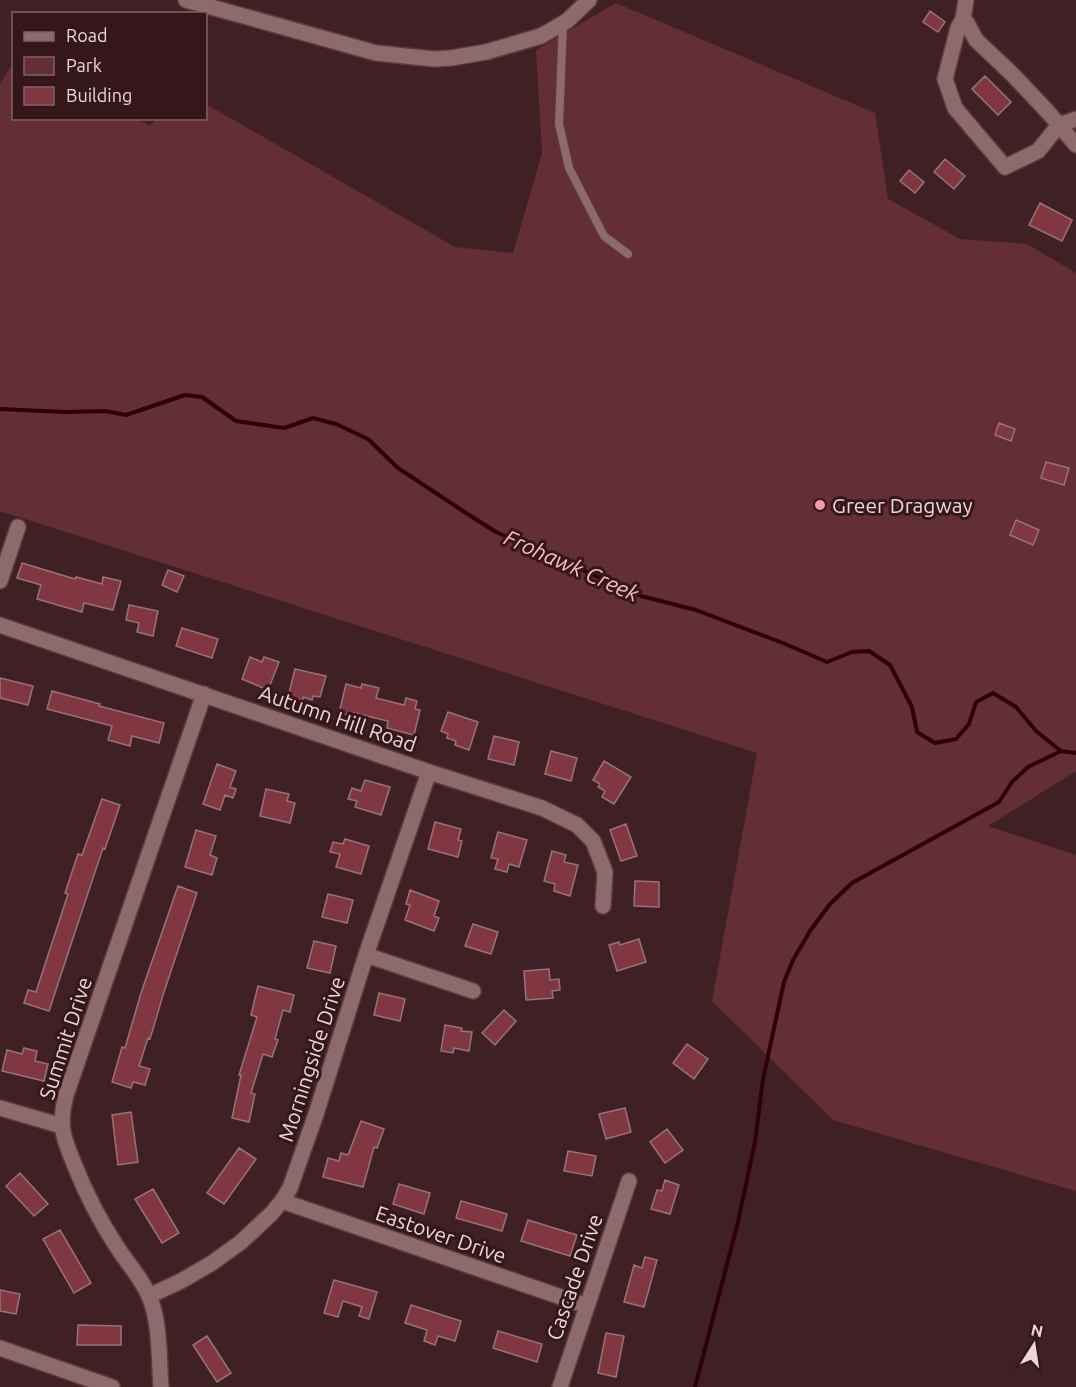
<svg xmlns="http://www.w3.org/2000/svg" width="1076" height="1387" font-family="Ubuntu,sans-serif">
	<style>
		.green { fill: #632e36 }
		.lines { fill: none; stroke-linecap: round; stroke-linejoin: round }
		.stream { stroke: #2d0008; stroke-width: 4 }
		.building { fill: #813742; stroke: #987376; stroke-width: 1.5 }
		.service-casing { stroke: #583e43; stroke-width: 10 }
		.minor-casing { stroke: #583e43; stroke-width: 18 }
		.service { stroke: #8e6a6d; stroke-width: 8 }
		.minor { stroke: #8e6a6d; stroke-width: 15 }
		.poi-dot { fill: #f49aa4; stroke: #35171b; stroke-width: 2 }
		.labels { text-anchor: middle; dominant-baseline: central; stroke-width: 6; stroke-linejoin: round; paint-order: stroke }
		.poi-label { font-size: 21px; fill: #ebd6d8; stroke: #35171b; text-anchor: start }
		.street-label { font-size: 21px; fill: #ebd6d8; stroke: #35171b }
		.water-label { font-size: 22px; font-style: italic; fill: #febac0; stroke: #35171b }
	</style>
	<rect width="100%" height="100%" fill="#3f2125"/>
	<path class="green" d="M616 3 875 113 888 199 960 239 1027 244 1076 273V771L988 826 1076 855V1191L833 1120 712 1001 757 753 0 511V84L13 63 14 118 136 119 150 126 156 119 206 118V104L455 247 513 253 542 153 536 50Z"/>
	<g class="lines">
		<path class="stream" d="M0 409 65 412 105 411 126 415 185 395 202 397 236 421 284 428 313 418 336 424 368 439 398 468 466 513 496 532 641 596 696 610 783 643 827 662 852 652 869 651 890 665 912 707 917 732 935 743 956 739 969 724 976 702 993 693 1016 707 1036 731 1061 751 1076 753
			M695 1387 738 1222 755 1142 763 1079 784 982 793 960 810 931 830 904 852 883 999 802 1012 782 1028 767 1061 751"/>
	</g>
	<path class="building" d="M930 11 945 22 938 32 923 22Z
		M985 76 1011 102 998 115 972 89Z
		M945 159 965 176 954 189 934 172Z
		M909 170 924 182 915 193 900 181Z
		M1040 203 1072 220 1062 241 1029 225Z
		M999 423 1015 429 1011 441 995 435Z
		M1046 462 1069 468 1064 485 1041 478Z
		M1016 520 1039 530 1033 545 1010 535Z
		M22 563 75 579 76 577 102 584 103 577 121 581 113 610 84 603 82 612 37 599 41 585 17 578Z
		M168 570 184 576 177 592 162 585Z
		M129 605 158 611 153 636 137 632 139 623 126 620Z
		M182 628 218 639 212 658 176 646Z
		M250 657 262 662 264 657 279 662 268 690 242 679Z
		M295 669 326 676 320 697 313 696 312 700 303 697V700L288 697Z
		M0 678 33 686 28 705 0 698Z
		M346 684 361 688 362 684 379 688 376 698 404 705 406 698 417 701 415 709 420 710 414 735 387 728 388 721 354 713 353 716 339 713Z
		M52 691 100 704 99 706 164 723 159 743 132 736 130 746 108 740 112 726 47 709Z
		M448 712 478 722 469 750 455 745 456 741 447 738 448 734 441 731Z
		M494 736 519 742 514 765 488 759Z
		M551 751 577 758 571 781 545 774Z
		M604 761 631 777 614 804 602 797 605 791 598 787 600 784 593 780Z
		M217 764 236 771 230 787 236 789 233 798 225 795 220 810 203 804Z
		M365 780 390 787 381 815 355 807 357 801 348 799 352 788 361 791Z
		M266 789 289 794 287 801 295 803 290 823 260 816Z
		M102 799 120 805 105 849 103 848 82 911 49 1011 24 1003 28 990 36 992 68 894 65 893 78 854 82 855Z
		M435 822 461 829 458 840 462 841 458 857 428 849Z
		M626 824 637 856 621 861 610 830Z
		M196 830 216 836 210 855 217 858 212 875 185 867Z
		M498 832 527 840 519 867 509 864 507 872 495 869 498 859 491 858Z
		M345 839 369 846 361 874 336 867 340 854 330 852 333 842 343 844Z
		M552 851 566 855 564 862 578 865 570 896 554 891 555 884 544 881Z
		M635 881 659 882V907L634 906Z
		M178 886 197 893 163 995 150 1039 148 1038 139 1066 150 1069 145 1085 133 1082 131 1088 112 1082 122 1047 125 1048 141 993Z
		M410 890 439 901 434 916 439 918 434 931 405 920 410 905 406 904Z
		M328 894 353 900 347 923 322 917Z
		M473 924 498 932 491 954 465 946Z
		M639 939 646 962 617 971 609 945 619 942 620 945Z
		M314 941 336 946 330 973 307 968Z
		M549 969 550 980 559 979 560 990 552 991 553 998 526 1000 524 971Z
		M258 986 294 995 290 1012 283 1010 275 1039 278 1040 272 1057 263 1054 251 1093 255 1094 249 1122 232 1118 241 1075H239L257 1017 251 1015Z
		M379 993 405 999 400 1021 374 1015Z
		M504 1010 516 1021 495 1045 482 1033Z
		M445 1025 462 1028 461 1031 472 1032 469 1051 454 1048 453 1053 441 1051Z
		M687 1044 708 1059 694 1079 673 1063Z
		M24 1048 37 1051 35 1061 48 1064 44 1081 2 1071 7 1050 22 1054Z
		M625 1108 631 1132 606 1139 599 1114Z
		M131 1112 138 1162 118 1165 112 1115Z
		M361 1121 384 1129 377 1148 374 1147 363 1187 323 1177 328 1158 339 1161 341 1153 348 1155Z
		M667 1129 683 1150 665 1163 650 1142Z
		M239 1148 256 1159 224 1204 207 1193Z
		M568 1151 596 1156 592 1176 564 1171Z
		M20 1173 48 1204 34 1216 6 1186Z
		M665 1180 679 1185 670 1214 651 1209 657 1190 662 1191Z
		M399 1184 430 1193 424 1214 393 1204Z
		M153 1189 179 1233 162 1243 135 1199Z
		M461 1201 507 1214 502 1231 456 1218Z
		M528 1220 577 1235 570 1256 521 1241Z
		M60 1230 91 1283 74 1293 43 1239Z
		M645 1257 657 1260 644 1307 624 1302 634 1265 642 1268Z
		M334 1280 377 1292 369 1319 359 1316 362 1307 343 1301 338 1317 324 1313Z
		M0 1290 20 1294 16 1314 0 1311Z
		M411 1305 461 1321 455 1341 438 1336 435 1345 424 1341 427 1330 405 1323Z
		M78 1325 121 1326V1345H77Z
		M498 1331 542 1344 537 1362 493 1348Z
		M606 1333 624 1336 616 1377 598 1373Z
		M207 1336 231 1373 217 1382 193 1345Z"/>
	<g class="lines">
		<defs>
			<path id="service" d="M563 24 559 124 569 168 604 236 628 254"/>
			<path id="minor" d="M186 0 376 53 434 59 451 58 486 52 541 36 567 21 589 0
				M966 0 963 19 958 28 945 79 955 108 1005 167 1038 151 1059 125 1076 119
				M963 19 967 23 976 40 1012 74 1048 112 1076 145
				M0 581 18 527
				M0 625 429 772 542 808 577 825 593 841 605 872 603 906
				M366 955 473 991
				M0 1108 62 1126
				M282 1201 587 1306
				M149 1296 181 1281 212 1263 241 1242 271 1214 282 1201 290 1188 316 1114 366 955 429 772
				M0 1348 112 1387
				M161 1387C159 1361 160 1325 151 1301 144 1281 128 1264 117 1247 100 1221 86 1194 75 1166 70 1154 65 1143 63 1131 61 1119 63 1107 66 1095L204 694
				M560 1387 629 1181"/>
		</defs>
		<use href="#service" class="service-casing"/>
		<use href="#minor" class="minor-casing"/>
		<use href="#service" class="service"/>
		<use href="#minor" class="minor"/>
	</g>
	<circle class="poi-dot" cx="820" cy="505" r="6"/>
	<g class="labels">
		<g class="poi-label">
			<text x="832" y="505">Greer Dragway</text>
		</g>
		<g class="street-label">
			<text transform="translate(338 718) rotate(19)">Autumn Hill Road</text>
			<text transform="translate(65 1038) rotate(-72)">Summit Drive</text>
			<text transform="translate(311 1059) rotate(-72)">Morningside Drive</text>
			<text transform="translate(441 1234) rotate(19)">Eastover Drive</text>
			<text transform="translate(574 1277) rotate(-71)">Cascade Drive</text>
		</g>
		<g class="water-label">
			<text transform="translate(572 565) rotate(24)">Frohawk Creek</text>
		</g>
	</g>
	<rect x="12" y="12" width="195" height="108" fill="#35171b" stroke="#7e6367" stroke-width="1.5"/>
	<rect x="24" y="32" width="30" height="9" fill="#8e6a6d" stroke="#7e6367" stroke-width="1.5"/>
	<text x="66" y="42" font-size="18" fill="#ebd6d8">Road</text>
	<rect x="24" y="57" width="30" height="18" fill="#632e36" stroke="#7e6367" stroke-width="1.5"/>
	<text x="66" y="72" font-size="18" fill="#ebd6d8">Park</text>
	<rect x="24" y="87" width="30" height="18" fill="#813742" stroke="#7e6367" stroke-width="1.5"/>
	<text x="66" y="102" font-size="18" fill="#ebd6d8">Building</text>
	<g transform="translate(1034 1345) rotate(12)" stroke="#35171b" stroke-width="4.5" paint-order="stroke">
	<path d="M0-4.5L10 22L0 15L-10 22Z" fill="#ebd6d8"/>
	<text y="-9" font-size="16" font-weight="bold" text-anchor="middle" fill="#ebd6d8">N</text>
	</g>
</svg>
